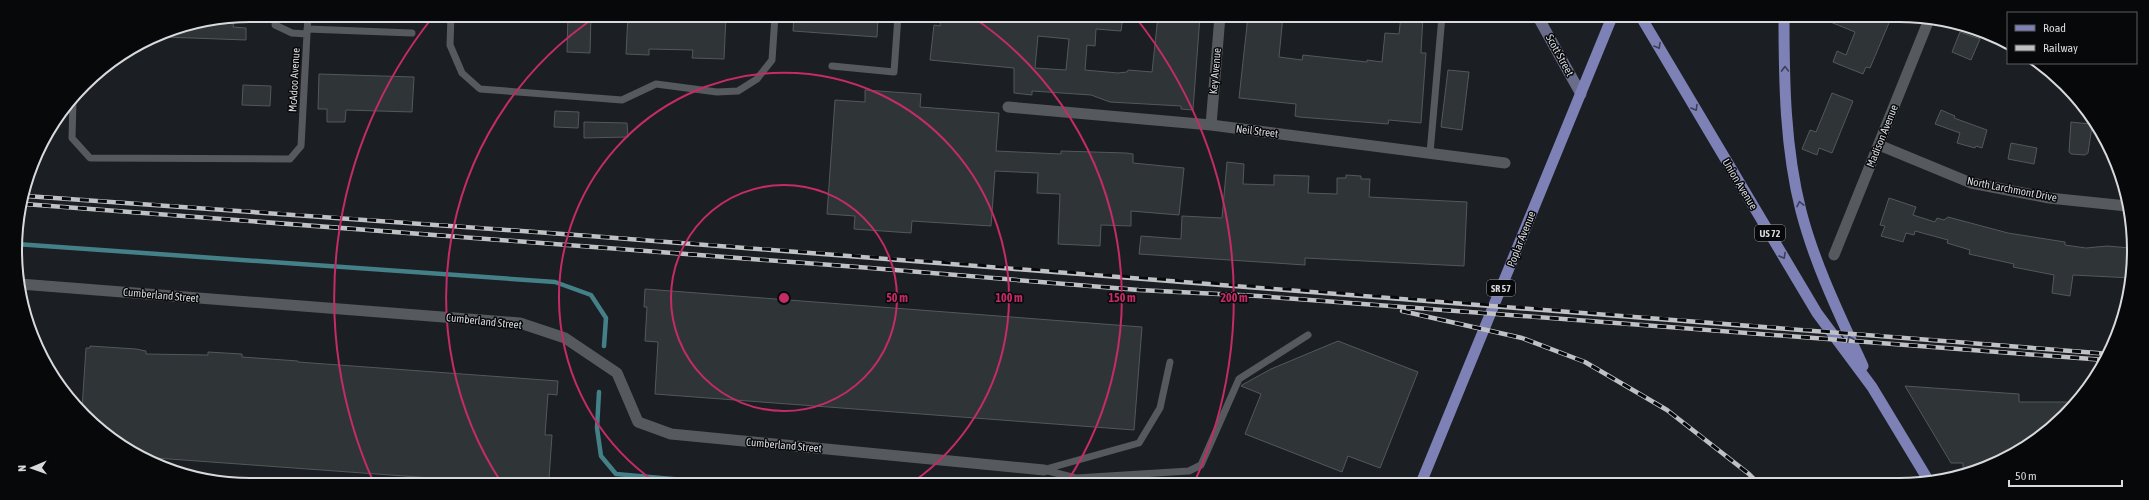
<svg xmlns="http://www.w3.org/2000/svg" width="2149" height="500" font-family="'Asap Condensed',sans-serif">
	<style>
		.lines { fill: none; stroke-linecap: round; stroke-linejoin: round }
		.stream { stroke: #448087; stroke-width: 4.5 }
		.building { fill: #2f3537; stroke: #52585b; fill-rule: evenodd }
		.service { stroke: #56595e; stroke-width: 7 }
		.minor { stroke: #56595e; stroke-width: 11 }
		.secondary { stroke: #6a6d8a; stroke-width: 11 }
		.primary { stroke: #7e81b6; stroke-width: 11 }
		.rail-casing { stroke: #bfc1c5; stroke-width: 4.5 }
		.rail { stroke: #07080a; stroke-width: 3; stroke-dasharray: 9; stroke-linecap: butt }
		.oneway { stroke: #3d3e57 }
		.ring { fill: none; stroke: #c42b68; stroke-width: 2 }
		.labels { text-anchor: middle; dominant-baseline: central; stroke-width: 3; stroke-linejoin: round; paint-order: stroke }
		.shield { fill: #07080a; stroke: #999a9d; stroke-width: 1 }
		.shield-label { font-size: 10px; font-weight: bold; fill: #d7d9dc }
		.street-label { font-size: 11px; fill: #d7d9dc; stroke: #07080a }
		.rim { fill: none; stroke: #d7d9dc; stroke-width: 2 }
		.centre { fill: #c42b68; stroke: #07080a; stroke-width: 2 }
		.ring-label { font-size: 12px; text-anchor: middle; font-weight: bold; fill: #c42b68; stroke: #07080a; stroke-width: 3; stroke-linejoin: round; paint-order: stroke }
	</style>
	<rect width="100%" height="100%" fill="#1b1e22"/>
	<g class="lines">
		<path class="stream" d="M16 244 555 282 591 295 606 318 604 346
			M599 392 597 428 601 456 616 474 717 483"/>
	</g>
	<path class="building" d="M568 15H591L590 53 567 52Z
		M628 15 726 16 724 59 692 58 693 50 649 49V55L626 54Z
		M794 16H878L877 37 793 31Z
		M941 16H1123L1121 31 1096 29 1095 46 1087 45 1085 70 1118 73 1127 72 1128 70 1152 72 1158 16H1200L1193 110 1181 109V106L1110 102 1091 95 1032 91V95L1014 93V68L930 60 934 25 940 26ZM1038 36 1069 39 1066 70 1035 68Z
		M1248 16H1283L1279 57 1302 60 1303 55 1367 62V60L1382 62 1385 33 1399 34 1401 16H1423L1421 53H1426L1421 123 1389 120 1388 124 1299 117 1295 116 1296 104 1239 98Z
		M1818 17H1885L1884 20 1889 23 1870 68 1866 67 1863 74 1833 62 1837 51 1846 55 1855 32Z
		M234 18 233 27 246 28V40L164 37V32Z
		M1960 32 1980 39 1971 60 1952 52Z
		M1448 70 1469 72 1462 130 1441 127Z
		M319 74 414 77 412 112 346 110 345 122H327V109H318Z
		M243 85 271 86 270 106 242 105Z
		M865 90 921 94 920 107 999 113 996 151 1061 154V151L1126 153 1133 154V163L1184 168 1179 215 1131 211V226L1101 225 1100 246 1058 244 1060 194 1037 193 1038 173 995 171 991 226 912 221 911 233 854 229 855 216 827 214 835 100 865 102Z
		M1832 93 1853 101 1832 153 1819 148 1817 155 1802 149 1810 130 1816 132Z
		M1941 110 1955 116 1954 118 1987 130 1982 148 1976 146 1975 148 1957 143 1960 133 1935 124Z
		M555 111 579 112 578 128 554 127Z
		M584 122 627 123 628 137 584 138Z
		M2071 122 2090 124 2092 126 2088 153 2085 155 2071 154 2069 152Z
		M2011 143 2037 148 2034 164 2008 159Z
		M1227 162 1244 164 1243 184 1274 185V175L1309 176 1308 193 1337 194V178H1346V175L1361 176V179H1370L1369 197 1467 202 1464 266 1305 258V265L1139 254 1141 236 1181 239 1182 216 1222 218Z
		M1889 198 1916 207 1913 215 1935 222 1937 218 1944 220 1948 217 2008 233 2065 242V245L2086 248 2107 246 2130 248 2132 278 2073 275 2070 296 2052 293 2054 275 2013 267 2014 264 1969 254 1970 250 1947 243 1948 240 1915 231 1914 235 1906 233 1903 242 1881 236 1885 226 1880 225Z
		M645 289 1142 327 1134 430 655 394 658 342 645 341 647 307H644Z
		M1338 341 1418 372 1380 468 1348 456 1342 472 1245 434 1261 394 1241 386 1242 385 1271 369Z
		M90 346 136 349 146 351V354L208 355V352L242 354V357L298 361V362L558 381 557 395 548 394 545 435H552L549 479H543L542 483 473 481 142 457 133 454 82 409 86 348H90Z
		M1905 386 2019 394V402H2075L2065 416 2003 461 1963 473V463H1951Z"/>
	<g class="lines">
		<path class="service" d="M276 15 275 25 292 33 307 34
			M451 15 450 45 462 73 480 89 622 100 656 84 717 92 738 91 757 79 772 60 775 16
			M307 29 412 33
			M832 66 894 72 898 16
			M73 101 72 138 90 158 290 159 301 146 308 15
			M1430 153 1442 16
			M1046 469 1139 443 1160 408 1170 362
			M1044 470 1076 478 1189 471 1201 465 1239 379 1308 335"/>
		<path class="minor" d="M1008 107 1211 125 1505 163
			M1211 125 1220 16
			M1879 145 1971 183 2049 198 2127 206
			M1834 255 1930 17
			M20 284 520 323 565 338 617 373 638 422 671 434 1044 470"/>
		<path class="secondary" d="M1538 17 1581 94"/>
		<path class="primary" d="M1641 17 1817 313 1872 387 1930 483
			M1784 17C1784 82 1785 148 1801 211 1815 265 1840 316 1863 366
			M1421 483 1612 17"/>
		<defs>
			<path id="rail" d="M26 196C721 243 1415 299 2110 354
				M24 204 858 267 1139 290 1258 296 2105 360
				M1402 311 1522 338 1585 362 1667 410 1749 474 1758 483"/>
		</defs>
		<use href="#rail" class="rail-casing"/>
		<use href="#rail" class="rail"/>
	</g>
	<defs><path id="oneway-chevron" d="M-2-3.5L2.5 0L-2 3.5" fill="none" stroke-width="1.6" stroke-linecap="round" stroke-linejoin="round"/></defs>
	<g class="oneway">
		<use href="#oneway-chevron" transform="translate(1658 46) rotate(60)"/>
		<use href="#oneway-chevron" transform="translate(1785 69) rotate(-91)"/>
		<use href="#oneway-chevron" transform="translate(1695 108) rotate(59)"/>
		<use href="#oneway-chevron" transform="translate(1800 204) rotate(-102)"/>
		<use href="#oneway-chevron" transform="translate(1783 256) rotate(60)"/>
		<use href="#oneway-chevron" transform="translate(1850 339) rotate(-115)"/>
	</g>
	<g class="ring">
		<circle cx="784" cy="298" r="113"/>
		<path d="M655 482A225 225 0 1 1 913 482"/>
		<path d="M501 482A338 338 0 0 1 597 16M971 16A338 338 0 0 1 1067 482"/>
		<path d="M373 481A450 450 0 0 1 432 18M1136 18A450 450 0 0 1 1195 481"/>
	</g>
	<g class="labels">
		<g class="shield">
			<rect x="1755" y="225" width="30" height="16" rx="3"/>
			<rect x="1487" y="280" width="28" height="16" rx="3"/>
		</g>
		<g class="shield-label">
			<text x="1770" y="233">US 72</text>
			<text x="1501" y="288">SR 57</text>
		</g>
		<g class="street-label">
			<text transform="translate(1560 55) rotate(61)">Scott Street</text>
			<text transform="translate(1215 71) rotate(-85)">Key Avenue</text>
			<text transform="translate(294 80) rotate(-87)">McAdoo Avenue</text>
			<text transform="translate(1257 131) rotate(7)">Neil Street</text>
			<text transform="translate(1882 136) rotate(-68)">Madison Avenue</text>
			<text transform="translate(1740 184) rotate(59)">Union Avenue</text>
			<text transform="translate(2012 189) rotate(11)">North Larchmont Drive</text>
			<text transform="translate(1521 239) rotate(-68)">Poplar Avenue</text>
			<text transform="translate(161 295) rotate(5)">Cumberland Street</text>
			<text transform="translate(484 321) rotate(6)">Cumberland Street</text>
			<text transform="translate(784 445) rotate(5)">Cumberland Street</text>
		</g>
	</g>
	<path d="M0 0H2149V500H0ZM250 22H1899A228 228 0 0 1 2127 250V250A228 228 0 0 1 1899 478H250A228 228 0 0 1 22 250V250A228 228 0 0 1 250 22Z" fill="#07080a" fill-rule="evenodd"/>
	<path class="rim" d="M250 22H1899A228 228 0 0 1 2127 250V250A228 228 0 0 1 1899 478H250A228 228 0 0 1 22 250V250A228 228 0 0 1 250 22Z"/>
	<circle cx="784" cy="298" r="6" class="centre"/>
	<g class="ring-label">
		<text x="897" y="302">50 m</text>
		<text x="1009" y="302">100 m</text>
		<text x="1122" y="302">150 m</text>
		<text x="1234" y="302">200 m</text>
	</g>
	<rect x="2007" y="12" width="130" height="52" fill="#07080a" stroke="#5a5c5e"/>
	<rect x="2015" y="25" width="20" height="6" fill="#7e81b6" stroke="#5a5c5e"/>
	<text x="2043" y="32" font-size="12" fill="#d7d9dc">Road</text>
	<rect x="2015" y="45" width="20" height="6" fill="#bfc1c5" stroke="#5a5c5e"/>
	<text x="2043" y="52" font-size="12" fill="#d7d9dc">Railway</text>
	<g transform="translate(32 468) rotate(268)" stroke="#07080a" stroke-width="3" paint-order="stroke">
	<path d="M0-3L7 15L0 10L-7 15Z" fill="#d7d9dc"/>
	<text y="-6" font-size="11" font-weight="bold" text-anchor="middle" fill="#d7d9dc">N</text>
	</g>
	<path d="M2009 480v6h113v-6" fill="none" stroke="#d7d9dc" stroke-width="2"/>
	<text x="2015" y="480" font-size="12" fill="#d7d9dc" stroke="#07080a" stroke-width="3" paint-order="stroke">50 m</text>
</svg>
